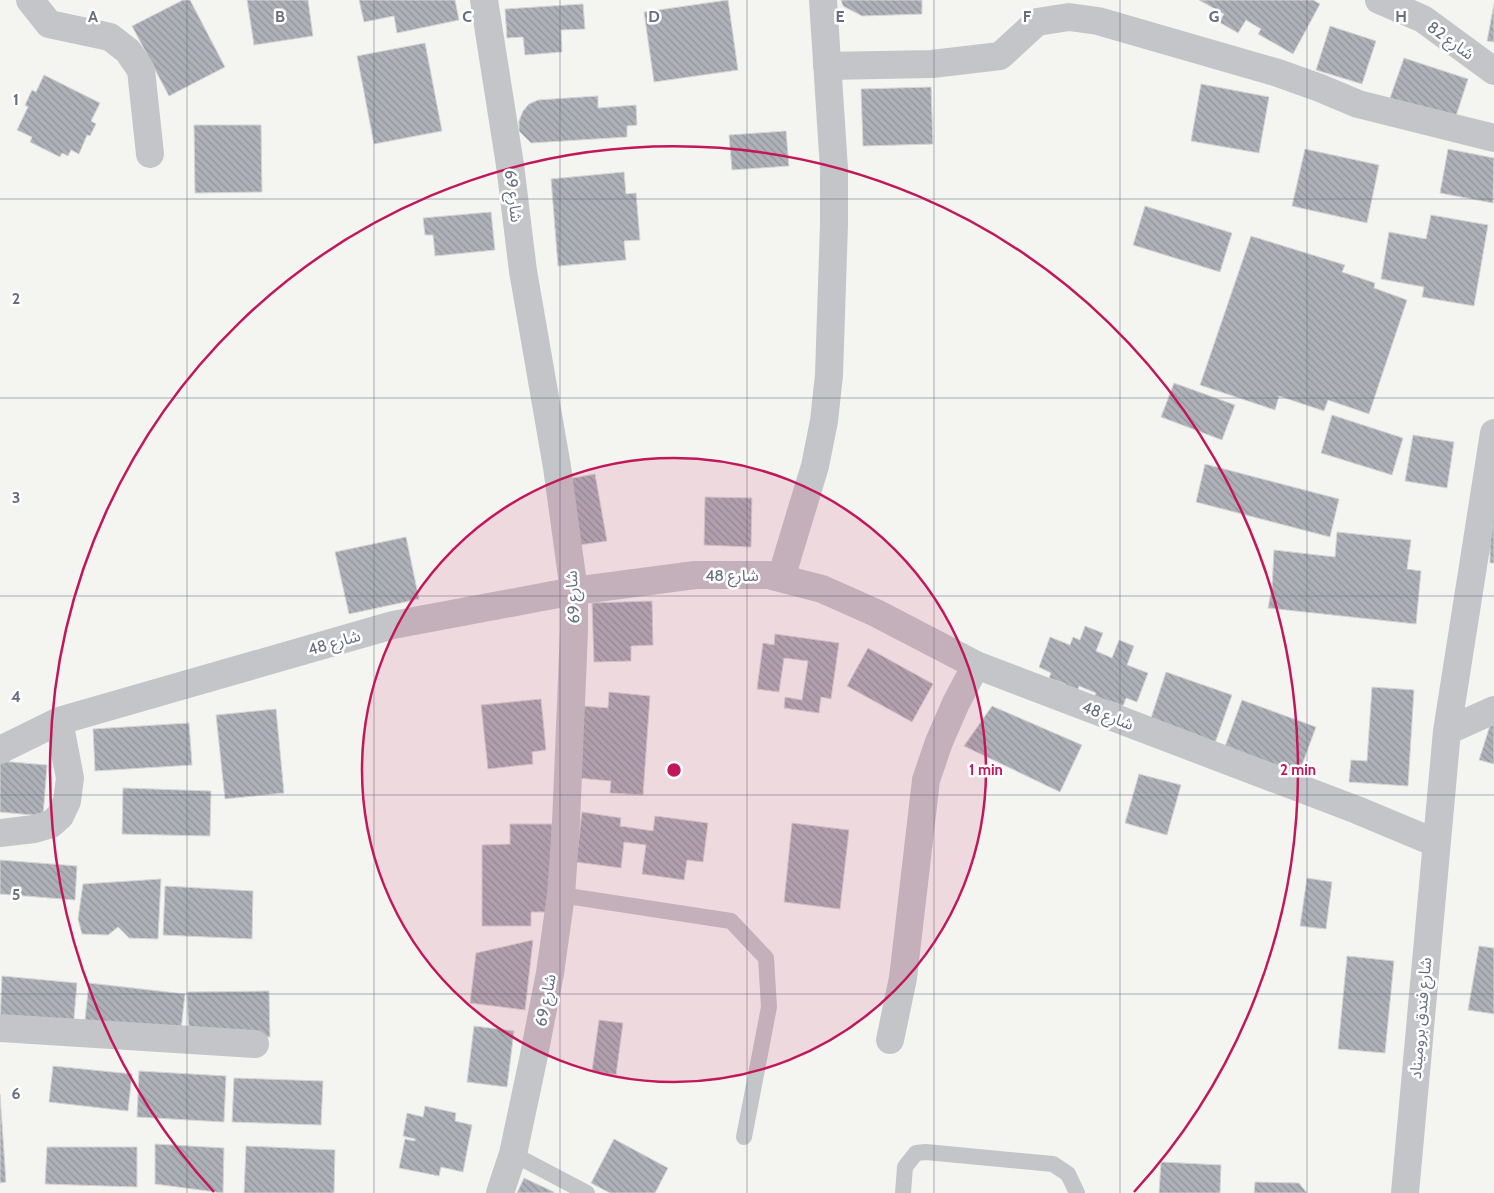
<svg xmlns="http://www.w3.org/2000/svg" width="1494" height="1193" font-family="Cabin,'Noto Sans Arabic',sans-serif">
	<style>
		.building { fill: url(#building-back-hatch); stroke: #d5d6d4 }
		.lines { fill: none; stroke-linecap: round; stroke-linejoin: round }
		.service { stroke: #c3c5c9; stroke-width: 16 }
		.minor { stroke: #c3c5c9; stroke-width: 28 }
		.grid { fill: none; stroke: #656f80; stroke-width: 1; stroke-opacity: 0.55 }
		.ring { fill: none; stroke: #c2185b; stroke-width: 2.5 }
		.labels { text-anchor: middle; stroke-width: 5; stroke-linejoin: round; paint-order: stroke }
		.street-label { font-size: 16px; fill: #656f80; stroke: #fff }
		.grid-label { font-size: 16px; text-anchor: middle; font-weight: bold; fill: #656f80; stroke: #fff; stroke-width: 5; stroke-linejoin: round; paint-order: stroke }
		.centre { fill: #c2185b; stroke: #fff; stroke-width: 2.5 }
		.ring-label { font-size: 15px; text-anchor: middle; font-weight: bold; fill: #c2185b; stroke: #fff; stroke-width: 5; stroke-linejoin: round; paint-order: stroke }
	</style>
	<defs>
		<pattern id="building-back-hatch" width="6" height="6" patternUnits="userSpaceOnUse" patternTransform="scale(1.25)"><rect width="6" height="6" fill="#aeb2b8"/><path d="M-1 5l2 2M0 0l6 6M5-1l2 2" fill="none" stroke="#91959b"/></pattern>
	</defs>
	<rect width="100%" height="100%" fill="#f4f5f1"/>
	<path class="building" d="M183,0H190L225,67L169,96L132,26Z
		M247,0H308L313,36L254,45Z
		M359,0H455L459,20L397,33L394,16L364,22Z
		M728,0L738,70L654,82L644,12Z
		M841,0H922V14L862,16L843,6Z
		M1199,0H1313L1320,4L1293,54L1258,34L1261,29L1246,20L1238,33L1219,22L1224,14Z
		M583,4L585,29L561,30L562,52L525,55L523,37L507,38L505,9Z
		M1494,4V42L1487,41Z
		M1330,26L1376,41L1362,84L1316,70Z
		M425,43L442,131L374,144L357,56Z
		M1404,58L1468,79L1455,119L1390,98Z
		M44,75L100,103L91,121L96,124L90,136L87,135L79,154L71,150L68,156L62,153L60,157L30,142L32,137L17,130L28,107L25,105L32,90L36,92Z
		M1201,84L1269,97L1259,153L1191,141Z
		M931,87L933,144L863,146L861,89Z
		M598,96V108L636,105L637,125L627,126V137L531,143L519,131V121L523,111L529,104L538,100Z
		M194,125H261L262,192L195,193Z
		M786,131L789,166L732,170L729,135Z
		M1305,149L1379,165L1367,223L1292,206Z
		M1448,149L1494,158L1493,203L1440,193Z
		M624,172L626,194L636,193L640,240L624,241L626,260L558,266L551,179Z
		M1145,206L1232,233L1220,272L1133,245Z
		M491,212L495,250L435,256L433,235H425L423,218Z
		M1431,215L1488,225L1474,306L1422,297L1424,287L1381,279L1389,232L1426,239Z
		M1251,236L1345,265L1342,272L1375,283L1374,288L1407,300L1369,414L1328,400L1324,411L1279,396L1275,410L1200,385Z
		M1174,383L1235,405L1222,440L1161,417Z
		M1332,415L1403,438L1392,475L1321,453Z
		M1413,435L1454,442L1447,488L1405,481Z
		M1205,464L1339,499L1330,537L1196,502Z
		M595,474L607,541L573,546L562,480Z
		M705,497L752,498L751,547L704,545Z
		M1490,502H1494V563H1490Z
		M1337,532L1411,540L1407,569L1421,571L1416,624L1268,608L1272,587L1274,550L1335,557Z
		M406,537L419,599L349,614L335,552Z
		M652,601L653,645L631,646V661L594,662L592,603Z
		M1085,626L1103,633L1096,651L1112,658L1119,640L1134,646L1127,665L1148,673L1137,702L1126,698L1123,706L1110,701L1109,706L1093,700L1096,693L1079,686L1076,694L1064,689L1066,684L1049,678L1051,673L1039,667L1050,637L1070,645L1073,637L1080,640Z
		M775,634L839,643L831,699L821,697L819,713L784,708L785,697L802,700L808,661L784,658L779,692L757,689L763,643L774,645Z
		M868,648L933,684L912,722L847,686Z
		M1166,672L1232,695L1215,743L1150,721Z
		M1372,687L1414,690L1408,786L1349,782L1351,760L1367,761Z
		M609,692L650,696L643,795L610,793L611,781L578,778L583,706L608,708Z
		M541,699L546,750L532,752L533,764L488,769L481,705Z
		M1242,700L1316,727L1298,776L1224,749Z
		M992,706L1082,745L1060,792L964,746Z
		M276,709L284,793L225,799L216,715Z
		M1494,713V764L1479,760Z
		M189,723L192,765L95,771L93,729Z
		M0,761L47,765L43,816L0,812Z
		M1139,774L1181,785L1167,835L1125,823Z
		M123,788L211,791L210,836L122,834Z
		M582,812L621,818L620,826L653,831L655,816L708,823L703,862L687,860L684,880L642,874L646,845L624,842L621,868L576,862Z
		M792,823L849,830L840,909L784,902Z
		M510,824H552L553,912H531V926H482V845L510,844Z
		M0,860L77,866L75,900L0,894Z
		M1307,878L1332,882L1326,929L1300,926Z
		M161,879L158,939L129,938L118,927L108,935L82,934L78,919L83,884Z
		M165,886L253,891L252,939L163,935Z
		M533,940L525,1010L470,1003L476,953Z
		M1479,946L1494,948V1014L1468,1010Z
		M1347,956L1394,961L1385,1053L1338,1049Z
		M2,976L77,983L73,1030L0,1023Z
		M89,983L185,994L180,1039L84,1028Z
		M269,991L270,1037L189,1039L187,992Z
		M599,1020L623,1023L616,1075L592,1071Z
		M474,1026L514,1031L507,1087L467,1082Z
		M53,1066L132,1074L128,1111L49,1102Z
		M139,1071L226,1076L224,1122L137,1117Z
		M234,1078L323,1081L321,1125L232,1122Z
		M0,1094L6,1182L0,1183Z
		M425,1106L456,1113L455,1121L472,1125L463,1172L441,1167L439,1176L399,1168L405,1139L415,1141V1139L403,1136L407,1113L423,1117Z
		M614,1139L668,1168L655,1193H610L591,1183Z
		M155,1144L224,1148L223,1193L155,1184Z
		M246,1146L335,1150L334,1193H244Z
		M47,1147H137V1187L45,1184Z
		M1161,1162L1221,1165L1220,1193H1159Z
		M524,1178L554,1192V1193H517Z
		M1255,1182L1299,1183L1307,1193H1254Z"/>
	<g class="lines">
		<path class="service" d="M561,895L731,921L766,958L769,1007L744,1137
			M513,1154L587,1193
			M903,1193L905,1167L916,1153L926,1152L1053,1164L1068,1174L1077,1193"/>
		<path class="minor" d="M30,0L49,24L110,37L128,51L141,70L150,154
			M484,0L510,165L523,271L557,467L574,591V631L566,823L561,895L550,973L533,1060L513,1154L500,1193
			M1379,0L1423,19L1494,71
			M827,66L932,64L1000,56L1037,22L1069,17L1098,21L1278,73L1320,88L1358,104L1494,138
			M781,578L815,466L824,421L829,375L834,224V169L823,0
			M1447,731L1494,710
			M0,750L59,721L393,625L574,591L695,575H768L822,589L876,613L976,665L1357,810L1436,843
			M0,833L34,829L51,824L60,816L67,801L70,778L59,721
			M0,1028L255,1044
			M890,1040L903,978L926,780L939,742L956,703L976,665
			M1405,1193L1447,731L1494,433"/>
	</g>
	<path class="grid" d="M187,0V1193M374,0V1193M560,0V1193M747,0V1193M934,0V1193M1120,0V1193M1307,0V1193M0,199H1494M0,398H1494M0,596H1494M0,795H1494M0,994H1494"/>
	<circle cx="674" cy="770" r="312" fill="#c2185b" fill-opacity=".12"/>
	<g class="ring">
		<circle cx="674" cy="770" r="312"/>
		<path d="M214 1192A624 624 0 1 1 1134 1192"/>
	</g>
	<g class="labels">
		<g class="street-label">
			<text transform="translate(1451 40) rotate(36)" y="6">شارع 82</text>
			<text transform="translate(514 196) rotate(83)" y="6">شارع 69</text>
			<text x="732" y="581">شارع 48</text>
			<text transform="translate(572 597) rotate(-93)" y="6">شارع 69</text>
			<text transform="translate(334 642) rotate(-16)" y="6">شارع 48</text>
			<text transform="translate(1108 715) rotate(21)" y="6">شارع 48</text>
			<text transform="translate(545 1000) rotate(-79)" y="6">شارع 69</text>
			<text transform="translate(1420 1018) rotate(-85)" y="6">شارع فندق بروميناد</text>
		</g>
	</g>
	<g class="grid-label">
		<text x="93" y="22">A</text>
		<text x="280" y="22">B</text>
		<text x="467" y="22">C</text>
		<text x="654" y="22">D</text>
		<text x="840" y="22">E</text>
		<text x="1027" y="22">F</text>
		<text x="1214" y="22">G</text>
		<text x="1401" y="22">H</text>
		<text x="16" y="105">1</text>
		<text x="16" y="304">2</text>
		<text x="16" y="503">3</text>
		<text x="16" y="702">4</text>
		<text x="16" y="900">5</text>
		<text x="16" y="1099">6</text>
	</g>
	<circle cx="674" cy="770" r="8" class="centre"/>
	<g class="ring-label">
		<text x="986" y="775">1 min</text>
		<text x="1298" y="775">2 min</text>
	</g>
</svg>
